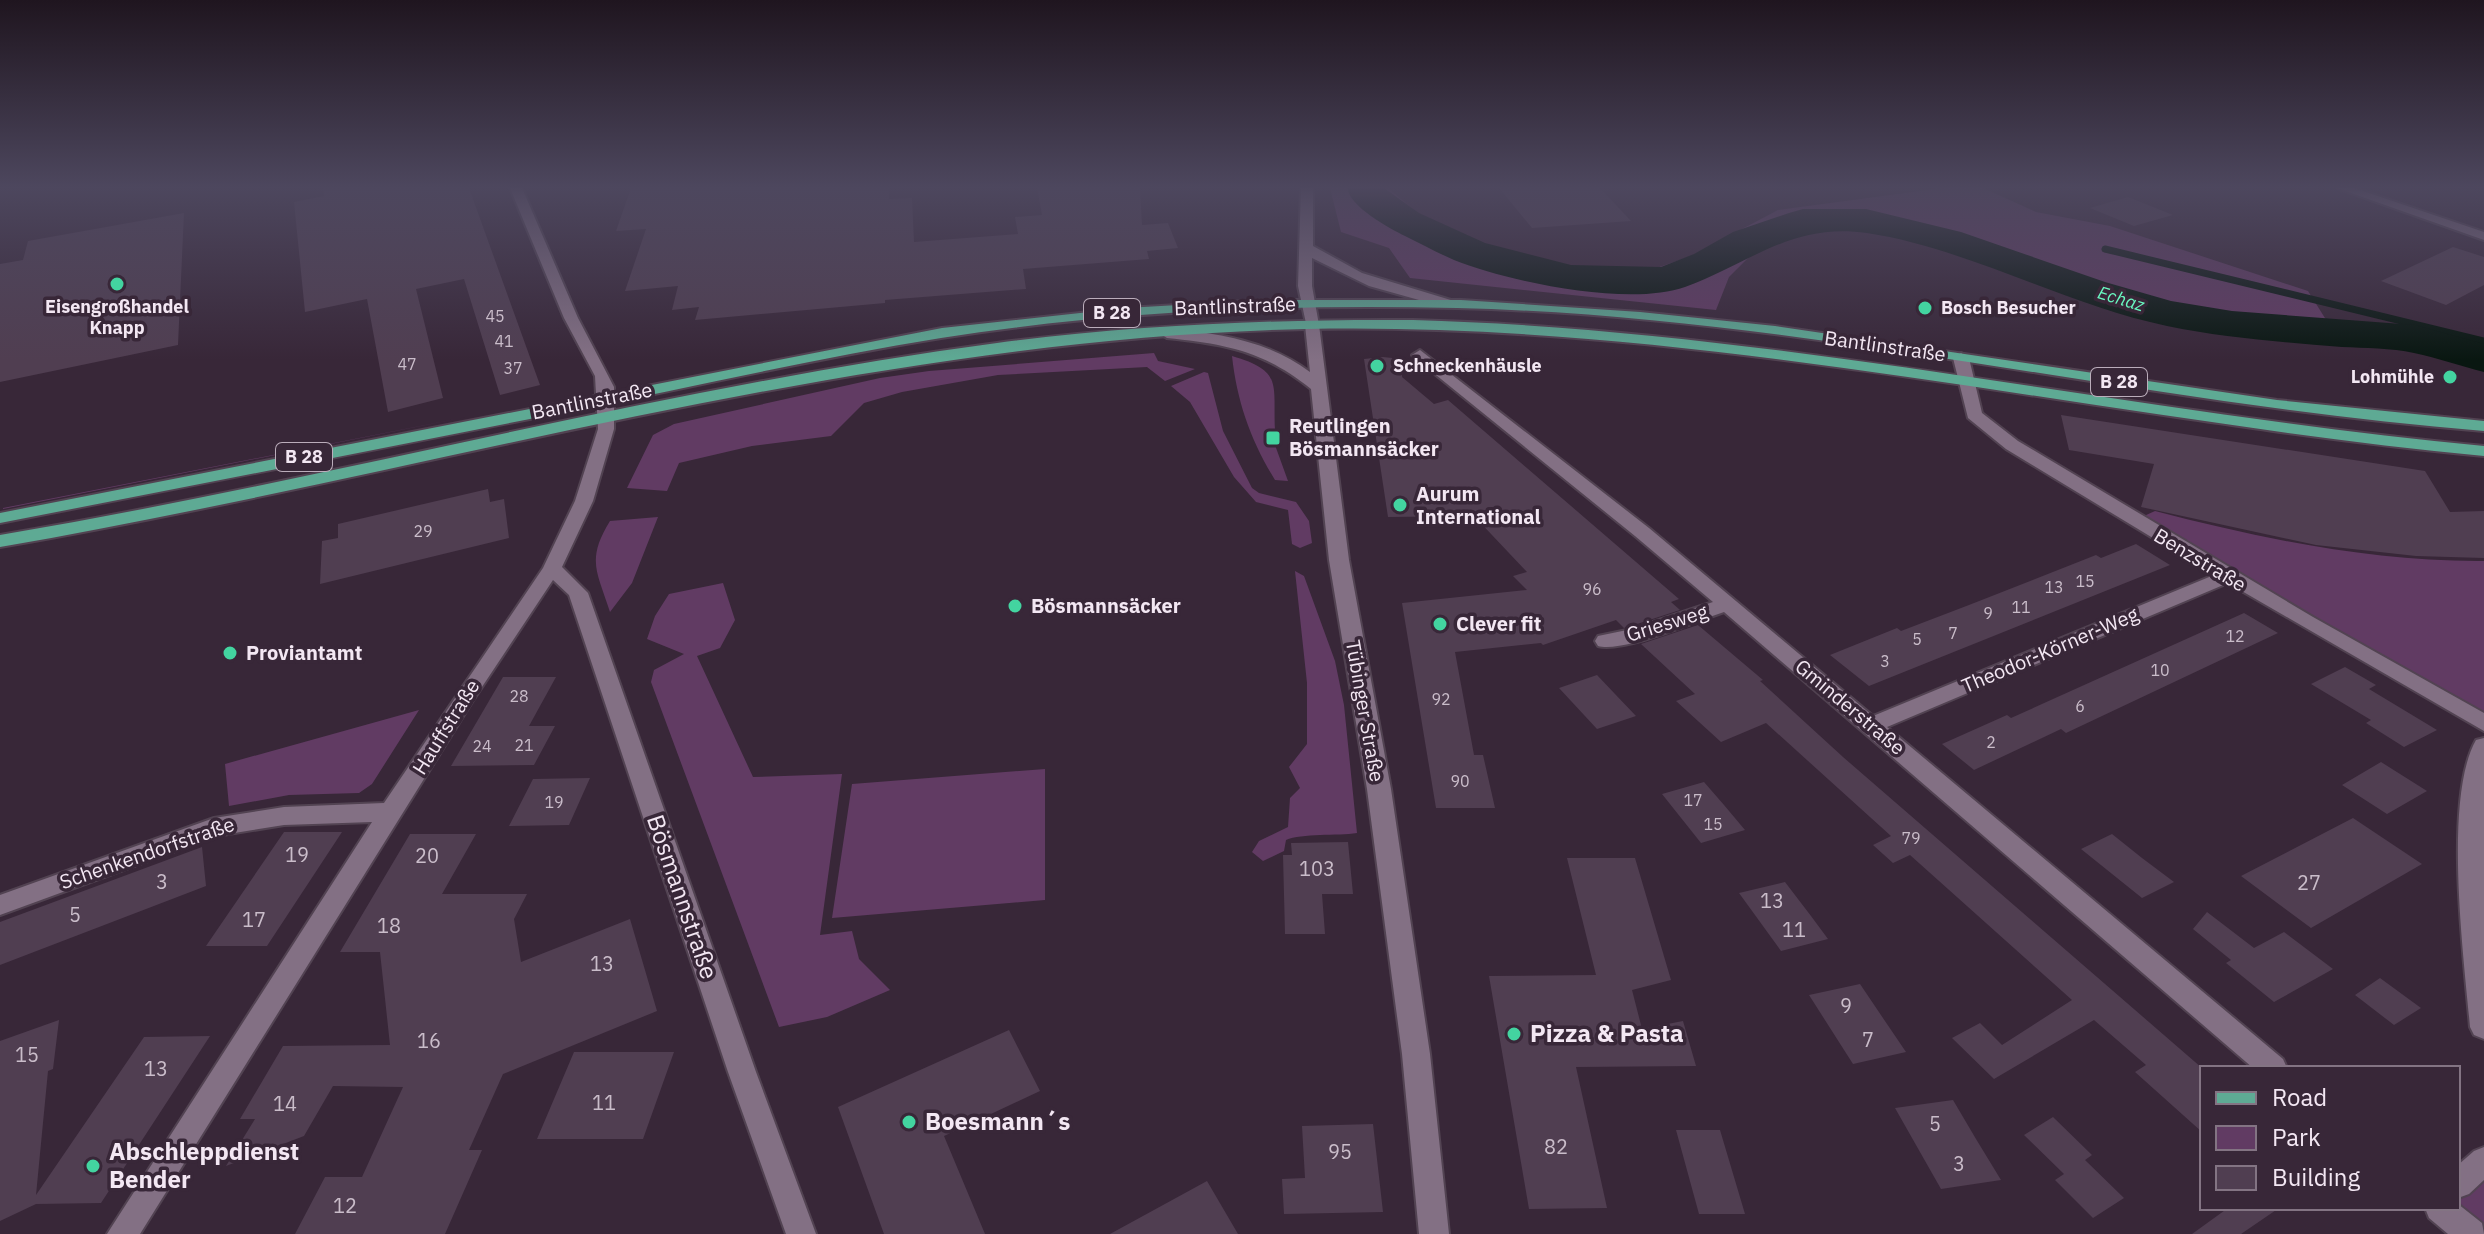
<svg xmlns="http://www.w3.org/2000/svg" width="2484" height="1234" font-family="'IBM Plex Sans',sans-serif">
	<style>
		.green { fill: #613b63 }
		.lines { fill: none; stroke-linecap: round; stroke-linejoin: round }
		.stream { stroke: #091711; stroke-width: 7 }
		.river { fill: #091711; fill-rule: evenodd }
		.building { fill: #503e51 }
		.minor-casing { stroke: #524352; stroke-width: 4 }
		.tertiary-casing { stroke: #524352; stroke-width: 4 }
		.secondary-casing { stroke: #524352; stroke-width: 4 }
		.primary-casing { stroke: #524352; stroke-width: 4 }
		.minor { fill: #837084; fill-rule: evenodd }
		.tertiary { fill: #837084; fill-rule: evenodd }
		.secondary { fill: #837084; fill-rule: evenodd }
		.primary { fill: #5eaa94; fill-rule: evenodd }
		.poi-dot { fill: #43d4a0; stroke: #382738; stroke-width: 3 }
		.labels { text-anchor: middle; stroke-width: 7; stroke-linejoin: round; paint-order: stroke }
		.number-label { font-size: 16px; fill: #cabdca }
		.far-water-label { font-size: 18px; font-style: italic; fill: #69f8c0; stroke: #382738 }
		.far-poi-label { font-size: 18px; font-weight: bold; fill: #f3e7f3; stroke: #382738; text-anchor: start }
		.shield { fill: #382738; stroke: #bbadbb; stroke-width: 2 }
		.shield-label { font-size: 18px; font-weight: bold; fill: #f3e7f3 }
		.street-label { font-size: 20px; fill: #f3e7f3; stroke: #382738 }
		.poi-label { font-size: 20px; font-weight: bold; fill: #f3e7f3; stroke: #382738; text-anchor: start }
		.near-number-label { font-size: 20px; fill: #cabdca }
		.near-street-label { font-size: 24px; fill: #f3e7f3; stroke: #382738 }
		.near-poi-label { font-size: 24px; font-weight: bold; fill: #f3e7f3; stroke: #382738; text-anchor: start }
	</style>
	<rect width="100%" height="100%" fill="#382738"/>
	<path class="green" d="M1330,188H1388L1421,216L1484,247L1575,270L1610,272L1651,270L1691,256L1778,210L1942,188H1983L2036,212L2110,226L2308,291L2340,342L2269,334L2130,310L2022,278L1922,239L1854,225L1806,228L1761,245L1729,277L1716,310L1410,278L1389,248L1341,232Z
		M1154,353L1158,361L1195,369L1165,381L1147,367L998,375L902,392L864,403L831,436L752,446L679,463L667,491L627,488L653,435L674,424L880,378L929,371Z
		M1232,356C1283,371 1273,383 1275,430H1268V445H1275L1288,481L1275,480C1251,441 1237,402 1232,356Z
		M1204,372L1208,373L1223,431L1252,488L1259,493L1296,502L1309,521L1312,543L1300,548L1292,544L1288,510L1256,502L1234,477L1190,402L1171,386Z
		M466,417L3,509V508Z
		M2155,511C2263,539 2373,562 2484,561V723L2135,520Z
		M658,517L632,583L610,612C597,571 586,560 610,521Z
		M1295,571L1304,576L1335,661L1344,705L1357,833C1337,836 1302,833 1286,840L1284,851L1263,861L1252,852L1259,841L1288,827L1290,798L1300,788L1289,767L1307,744V683Z
		M723,583L735,620L720,648L697,656L753,777L842,774L820,935L852,931L859,959L890,990L827,1017L779,1027L651,682L654,670L684,654L647,639L655,616L669,594Z
		M419,710L372,784L359,793L289,795L229,806L225,764Z
		M1045,769V900L832,918L852,784Z
		M2484,1161V1234L2458,1208V1184Z"/>
	<g class="lines">
		<path class="stream" d="M2105,249L2484,341"/>
		<path class="river" d="M1348,188H1384L1419,213L1485,243L1571,265L1661,267L1694,254L1733,232L1789,213L1803,209H1866L1961,232L2105,282L2171,301L2232,311L2415,325L2484,344V372C2461,366 2438,358 2414,353C2391,348 2365,348 2342,347C2283,342 2225,338 2167,326C2066,305 1967,248 1867,233C1792,222 1751,263 1685,287C1629,307 1509,282 1454,260C1438,253 1421,244 1405,236C1390,229 1347,205 1348,188Z"/>
	</g>
	<path class="building" d="M323,188H469L540,385L500,395L464,279L416,289L443,398L388,412L367,299L305,312L294,202L324,196Z
		M631,188H889V199L912,198L914,242L1018,234L1015,217L1042,215L1037,188H1140L1142,225L1168,223L1178,248L1147,251L1149,259L1023,269L1026,289L885,300V303L695,320L699,307L672,310L678,286L625,291L646,229L616,231Z
		M1499,188H1600L1631,221L1532,228Z
		M2128,197L2173,215L2134,226L2090,208Z
		M184,213L178,345L0,382V264L23,260L28,241Z
		M2453,247L2484,257V285L2446,305L2381,281Z
		M1383,357L1402,359V377L1434,404L1448,400L1679,599L1671,602L1680,610L1631,626L1624,628L1616,620L1543,645L1541,643L1455,652L1474,755H1483L1495,808H1436L1402,603L1527,590L1513,576L1527,572L1474,516L1388,517L1364,359Z
		M2061,415L2425,471L2450,512L2484,511V558L2416,556L2316,545L2141,507L2154,464L2069,450Z
		M488,489L490,502L504,499L509,538L320,584L322,541L338,538V524Z
		M2136,544L2170,565L1869,686L1830,655L1897,628L1901,631L1969,605L2096,555L2101,558Z
		M2244,613L2278,633L2066,733L2061,729L1974,770L1942,744L2007,715L2011,718Z
		M1698,625L1763,680L1760,681L1843,757L2202,1068V1132L2135,1072L2146,1065L2094,1020L1994,1079L1952,1038L1980,1023L2002,1045L2072,1000L1910,855L1893,863L1873,845L1891,836L1766,723L1721,742L1676,701L1695,694L1641,644Z
		M2345,667L2376,685L2369,689L2437,730L2404,747L2366,723L2371,720L2311,684Z
		M1597,675L1615,694L1636,716L1597,729L1559,688Z
		M503,677H556L529,726H555L534,765L451,766Z
		M2381,762L2427,791L2387,814L2342,785Z
		M590,778L569,825L509,826L533,779Z
		M1704,782L1724,805L1745,830L1701,843L1662,794Z
		M2353,818L2422,864L2311,928L2241,876Z
		M284,832H342L267,946H206Z
		M410,834H476L442,894H527L514,919L521,962L630,919L657,1011L503,1074L469,1150H482L445,1234H295L325,1177H362L403,1087L333,1086L304,1136L226,1166L255,1119H240L283,1046L390,1045L380,952H340Z
		M2112,834L2142,858L2174,882L2142,898L2081,849Z
		M1348,842L1353,894H1322L1325,934H1285L1283,855H1292L1291,843Z
		M202,847L206,886L0,965V922Z
		M1567,858H1635L1671,980L1632,990L1642,1029L1683,1021L1696,1066L1576,1067L1607,1208L1529,1209L1489,976L1596,975Z
		M1785,882L1811,916L1828,939L1781,951L1739,893Z
		M2207,912L2254,948L2284,932L2333,969L2274,1002L2226,963L2231,960L2193,929Z
		M2380,978L2421,1008L2394,1025L2355,995Z
		M1860,984L1887,1024L1906,1052L1853,1064L1809,995Z
		M59,1020L53,1069L48,1071L36,1195L144,1037L210,1036L101,1203L36,1204L0,1221V1041Z
		M1009,1030L1040,1091L944,1136L985,1234H884L838,1107Z
		M574,1052H674L643,1139H537Z
		M1953,1100L1976,1139L2001,1180L1941,1189L1895,1108Z
		M2053,1117L2092,1155L2085,1160L2124,1198L2093,1218L2055,1180L2064,1174L2024,1135Z
		M1373,1124L1383,1212L1284,1214L1282,1179L1305,1178L1302,1126Z
		M1676,1130H1720L1745,1214H1699Z
		M1207,1181L1238,1234H1110Z
		M2228,1208H2279L2241,1234H2192Z"/>
	<g class="lines">
		<g class="minor-casing">
			<path id="minor" d="M510,188H522L578,318L614,387V429L593,501L562,567L588,593L756,1072L816,1234H786L728,1072L569,595L553,580L472,702L140,1234H107L372,822L284,825L216,836L0,915V895L214,818L284,807L384,803L543,568L575,501L598,429L595,376L564,318Z
				M1420,350L1649,528L1873,716L2214,575L2006,449L1968,418L1953,358L1961,353L1969,358L1982,413L2018,441L2313,617L2484,713V731L2228,583L1887,727L2283,1059L2287,1068H2253L1724,612C1697,621 1623,653 1598,646L1595,641L1598,636L1632,629L1713,602L1635,536L1415,358L1412,355Z
				M2484,738V1039L2474,1035L2470,1027C2464,959 2443,798 2476,740Z
				M2484,1147V1180L2469,1194L2458,1198V1165L2474,1151Z
				M2458,1204L2482,1223L2484,1234H2448L2429,1218L2425,1208H2458Z"/>
		</g>
		<g class="tertiary-casing">
			<path id="tertiary" d="M2337,188H2354L2484,232V240Z
				M1312,321L1319,325L1349,560L1391,789L1430,1054L1449,1234H1419L1402,1054L1367,789L1329,560L1311,389C1264,351 1226,344 1167,338L1159,333L1167,328C1219,334 1267,340 1310,372L1305,325Z"/>
		</g>
		<g class="secondary-casing">
			<path id="secondary" d="M1301,188H1313V246L1362,273L1454,301V307H1444L1369,286L1312,258V286L1319,325L1312,329L1307,328L1298,286Z"/>
		</g>
		<g class="primary-casing">
			<path id="primary" d="M1265,300H1461L1640,312L1775,326L2277,400L2484,421V431C2141,404 1802,316 1457,308C1285,304 1111,311 941,338C817,358 693,387 570,411C380,449 190,486 0,523V513L942,328L1126,308Z
				M1413,320C1775,330 2125,412 2484,446V456C2090,418 1704,321 1306,329C862,339 435,472 0,547V535C333,479 661,388 997,343C1135,325 1274,319 1413,320Z"/>
		</g>
		<use href="#minor" class="minor"/>
		<use href="#tertiary" class="tertiary"/>
		<use href="#secondary" class="secondary"/>
		<use href="#primary" class="primary"/>
	</g>
	<linearGradient id="sky" x2="0" y2="1"><stop stop-color="#1f151f"/><stop offset="0.52" stop-color="#4d475e"/><stop offset="1" stop-color="#4d475e" stop-opacity="0"/></linearGradient>
	<rect width="2484" height="360" fill="url(#sky)"/>
	<g class="poi-dot">
		<circle cx="117" cy="284" r="8"/>
		<circle cx="1925" cy="308" r="8"/>
		<circle cx="1377" cy="366" r="8"/>
		<circle cx="2450" cy="377" r="8"/>
		<rect x="1265" y="430" width="16" height="16" rx="4"/>
		<circle cx="1400" cy="505" r="8"/>
		<circle cx="1015" cy="606" r="8"/>
		<circle cx="1440" cy="624" r="8"/>
		<circle cx="230" cy="653" r="8"/>
		<circle cx="1514" cy="1034" r="8"/>
		<circle cx="909" cy="1122" r="8"/>
		<circle cx="93" cy="1166" r="8"/>
	</g>
	<g class="labels">
		<g class="number-label">
			<text x="495" y="322">45</text>
			<text x="504" y="347">41</text>
			<text x="407" y="370">47</text>
			<text x="513" y="374">37</text>
			<text x="423" y="537">29</text>
			<text x="2085" y="587">15</text>
			<text x="2054" y="593">13</text>
			<text x="1592" y="595">96</text>
			<text x="2021" y="613">11</text>
			<text x="1988" y="619">9</text>
			<text x="1953" y="639">7</text>
			<text x="2235" y="642">12</text>
			<text x="1917" y="645">5</text>
			<text x="1885" y="667">3</text>
			<text x="2160" y="676">10</text>
			<text x="519" y="702">28</text>
			<text x="1441" y="705">92</text>
			<text x="2080" y="712">6</text>
			<text x="1991" y="748">2</text>
			<text x="524" y="751">21</text>
			<text x="482" y="752">24</text>
			<text x="1460" y="787">90</text>
			<text x="1693" y="806">17</text>
			<text x="554" y="808">19</text>
			<text x="1713" y="830">15</text>
			<text x="1911" y="844">79</text>
		</g>
		<g class="far-water-label">
			<text transform="translate(2121 299) rotate(17)" y="6">Echaz</text>
		</g>
		<g class="far-poi-label">
			<text x="117" y="313" text-anchor="middle">Eisengroßhandel<tspan x="117" dy="21">Knapp</tspan></text>
			<text x="1941" y="314">Bosch Besucher</text>
			<text x="1393" y="372">Schneckenhäusle</text>
			<text x="2434" y="383" text-anchor="end">Lohmühle</text>
		</g>
		<g class="shield">
			<rect x="1084" y="299" width="56" height="28" rx="6"/>
			<rect x="2091" y="368" width="56" height="28" rx="6"/>
			<rect x="276" y="443" width="56" height="28" rx="6"/>
		</g>
		<g class="shield-label">
			<text x="1112" y="319">B 28</text>
			<text x="2119" y="388">B 28</text>
			<text x="304" y="463">B 28</text>
		</g>
		<g class="street-label">
			<text transform="translate(1235 306) rotate(-2)" y="7">Bantlinstraße</text>
			<text transform="translate(1885 346) rotate(8)" y="7">Bantlinstraße</text>
			<text transform="translate(592 401) rotate(-11)" y="7">Bantlinstraße</text>
			<text transform="translate(2200 560) rotate(31)" y="7">Benzstraße</text>
			<text transform="translate(1667 623) rotate(-17)" y="7">Griesweg</text>
			<text transform="translate(2050 650) rotate(-23)" y="7">Theodor-Körner-Weg</text>
			<text transform="translate(1850 707) rotate(40)" y="7">Gminderstraße</text>
			<text transform="translate(1365 711) rotate(80)" y="7">Tübinger Straße</text>
			<text transform="translate(446 727) rotate(-58)" y="7">Hauffstraße</text>
			<text transform="translate(147 853) rotate(-19)" y="7">Schenkendorfstraße</text>
		</g>
		<g class="poi-label">
			<text x="1289" y="433">Reutlingen<tspan x="1289" dy="23">Bösmannsäcker</tspan></text>
			<text x="1416" y="501">Aurum<tspan x="1416" dy="23">International</tspan></text>
			<text x="1031" y="613">Bösmannsäcker</text>
			<text x="1456" y="631">Clever fit</text>
			<text x="246" y="660">Proviantamt</text>
		</g>
		<g class="near-number-label">
			<text x="297" y="862">19</text>
			<text x="427" y="863">20</text>
			<text x="1317" y="876">103</text>
			<text x="162" y="889">3</text>
			<text x="2309" y="890">27</text>
			<text x="1772" y="908">13</text>
			<text x="75" y="922">5</text>
			<text x="254" y="927">17</text>
			<text x="389" y="933">18</text>
			<text x="1794" y="937">11</text>
			<text x="602" y="971">13</text>
			<text x="1846" y="1013">9</text>
			<text x="1868" y="1047">7</text>
			<text x="429" y="1048">16</text>
			<text x="27" y="1062">15</text>
			<text x="156" y="1076">13</text>
			<text x="604" y="1110">11</text>
			<text x="285" y="1111">14</text>
			<text x="1935" y="1131">5</text>
			<text x="1556" y="1154">82</text>
			<text x="1340" y="1159">95</text>
			<text x="1959" y="1171">3</text>
			<text x="345" y="1213">12</text>
		</g>
		<g class="near-street-label">
			<text transform="translate(682 897) rotate(71)" y="8">Bösmannstraße</text>
		</g>
		<g class="near-poi-label">
			<text x="1530" y="1042">Pizza &amp; Pasta</text>
			<text x="925" y="1130">Boesmann´s</text>
			<text x="109" y="1160">Abschleppdienst<tspan x="109" dy="28">Bender</tspan></text>
		</g>
	</g>
	<rect x="2200" y="1066" width="260" height="144" fill="#382738" stroke="#837483" stroke-width="2"/>
	<rect x="2216" y="1092" width="40" height="12" fill="#5eaa94" stroke="#837483" stroke-width="2"/>
	<text x="2272" y="1106" font-size="24" fill="#f3e7f3">Road</text>
	<rect x="2216" y="1126" width="40" height="24" fill="#613b63" stroke="#837483" stroke-width="2"/>
	<text x="2272" y="1146" font-size="24" fill="#f3e7f3">Park</text>
	<rect x="2216" y="1166" width="40" height="24" fill="#503e51" stroke="#837483" stroke-width="2"/>
	<text x="2272" y="1186" font-size="24" fill="#f3e7f3">Building</text>
</svg>
